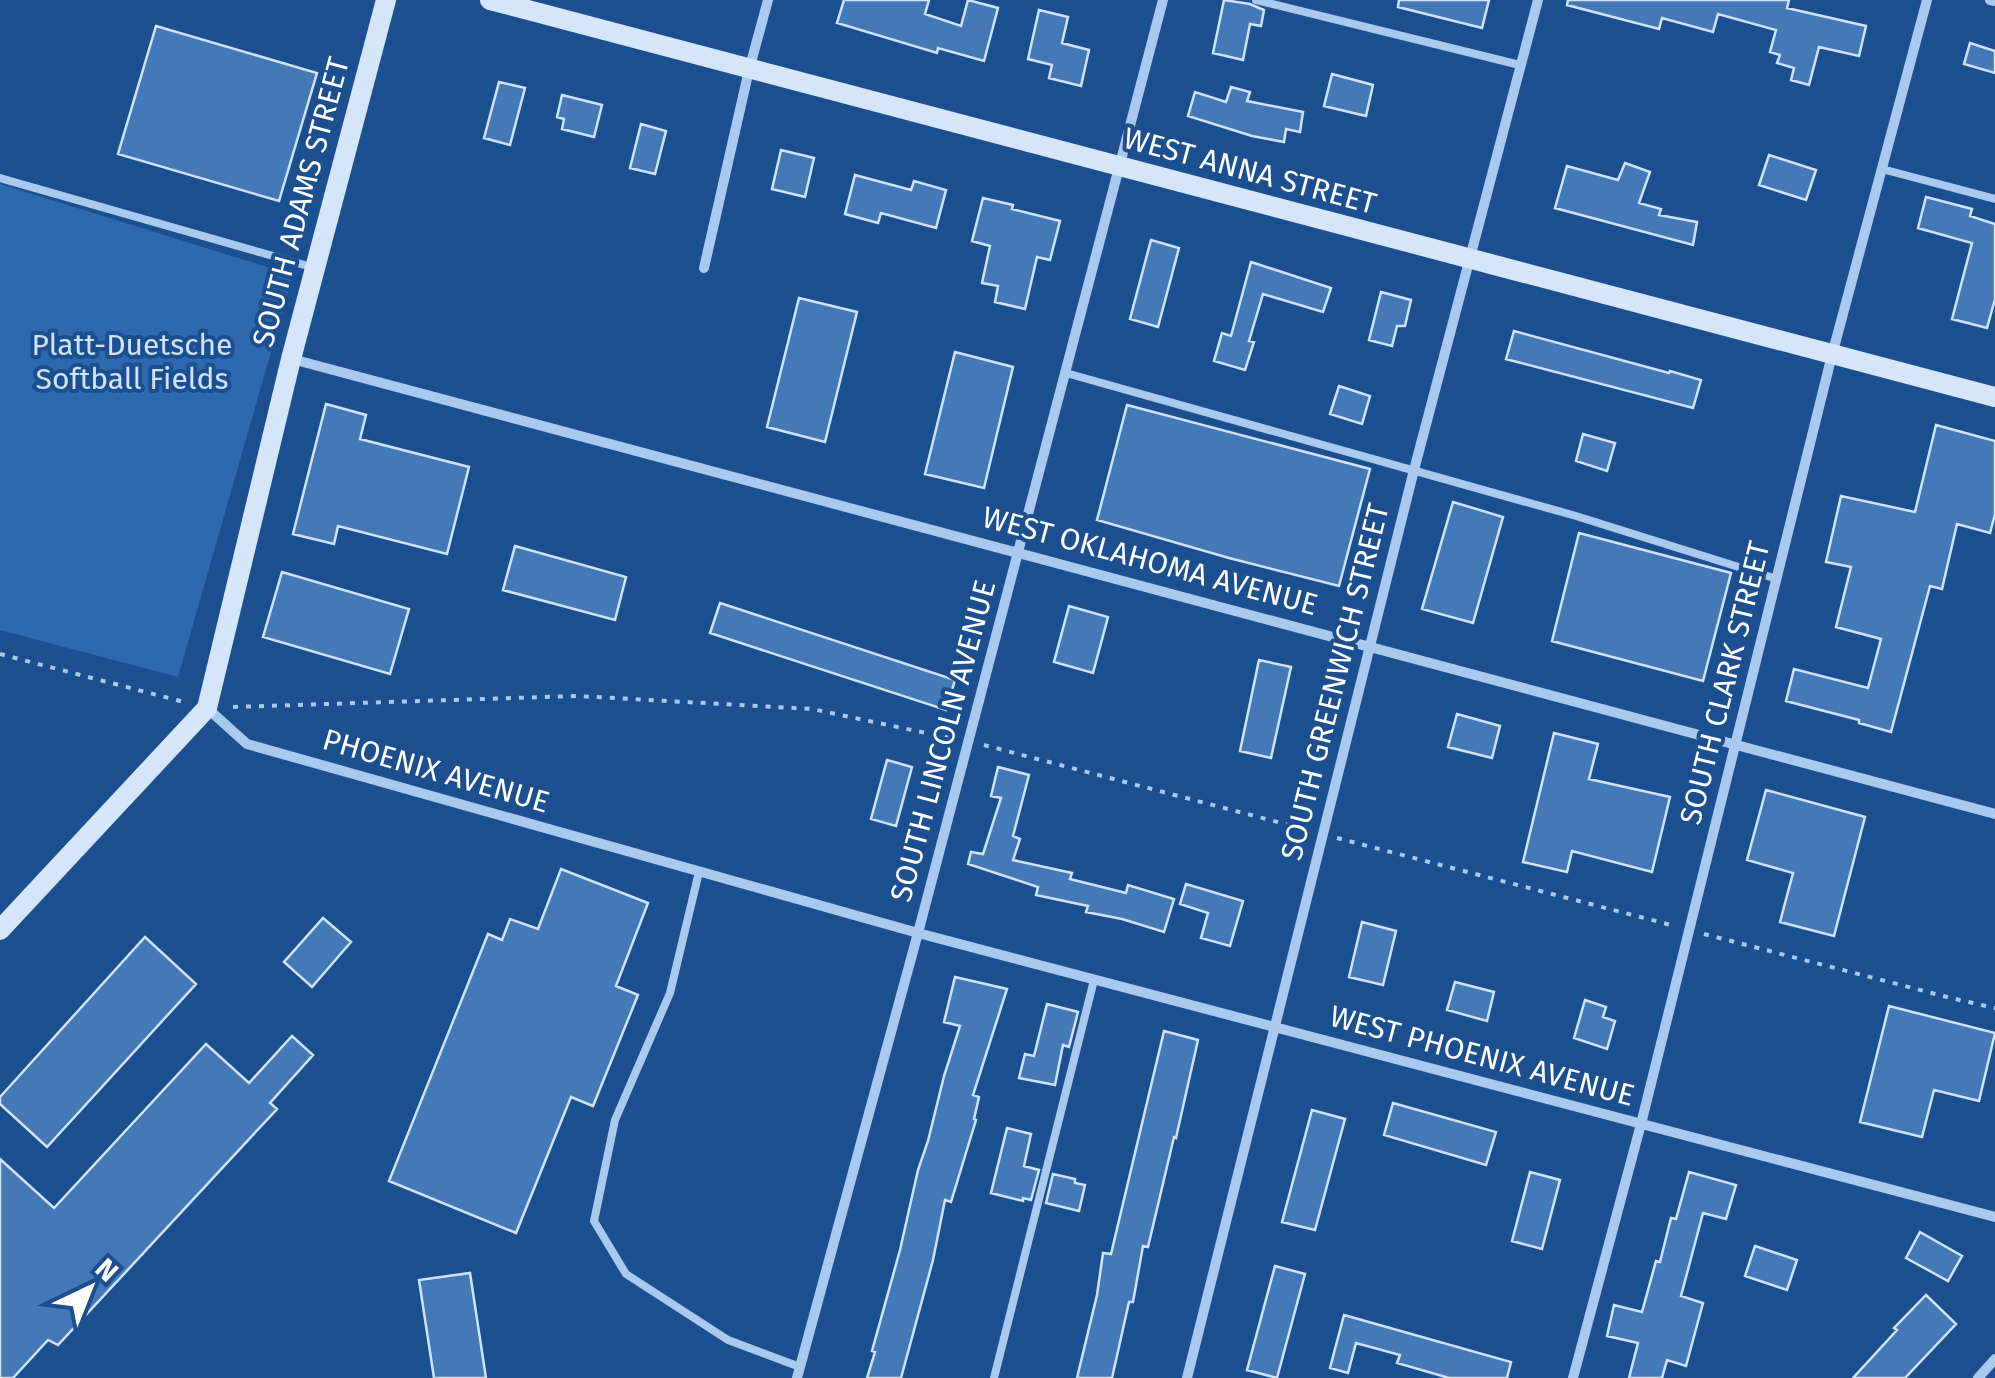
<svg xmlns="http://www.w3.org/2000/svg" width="1995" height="1378" font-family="'Fira Sans',sans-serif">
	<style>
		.green { fill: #2e69ad }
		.building { fill: #4478b7; stroke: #cfe3fa; stroke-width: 2.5 }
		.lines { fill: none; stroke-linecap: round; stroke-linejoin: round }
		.path { stroke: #a9c9ee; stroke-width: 4; stroke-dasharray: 5 8; stroke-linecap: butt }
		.lane { stroke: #a9c9ee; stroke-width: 8 }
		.street { stroke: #a9c9ee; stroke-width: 10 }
		.secondary { stroke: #d6e6fa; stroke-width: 20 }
		.labels { text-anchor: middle; stroke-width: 8; stroke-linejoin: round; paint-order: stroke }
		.street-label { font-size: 30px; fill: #fff; stroke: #1b4f8f }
		.park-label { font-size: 30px; fill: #cfe3fa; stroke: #1b4f8f }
	</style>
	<rect width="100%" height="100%" fill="#1b4f8f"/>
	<path class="green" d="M0,184L293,275L178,677L0,630Z"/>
	<path class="building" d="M844,0H929L925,14L961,26L968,0L998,8L984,61L938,48L937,53L837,23Z
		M1224,0L1250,4L1264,10L1261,26L1250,24L1243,60L1213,53Z
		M1399,0H1489L1482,28L1398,7Z
		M1568,0H1789L1787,8L1866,26L1859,56L1819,47L1809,85L1791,80L1794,68L1777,63L1780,55L1770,52L1776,30L1718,14L1713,32L1662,18L1659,29L1567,5Z
		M1039,10L1068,17L1062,43L1089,50L1081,86L1049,78L1052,65L1028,59Z
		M156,26L317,73L279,201L118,154Z
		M1970,43L1995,51V73L1964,64Z
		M1332,74L1373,85L1366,116L1324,106Z
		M499,82L525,88L510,145L484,138Z
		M1231,87L1250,92L1247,101L1303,112L1300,132L1286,129L1284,142L1252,136L1188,116L1195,92L1226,102Z
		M562,95L602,105L594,137L562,129L564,119L557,117Z
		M641,124L666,131L655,174L630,168Z
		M781,150L814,158L805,197L772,189Z
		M1769,155L1816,170L1806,200L1759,185Z
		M1625,163L1650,172L1639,203L1661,209L1659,215L1697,222L1693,245L1555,208L1567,166L1618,180Z
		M855,175L911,190L914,181L946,190L936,228L881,213L878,223L845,214Z
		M1926,197L1972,209L1970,216L1995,224V299L1987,328L1952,319L1972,243L1918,228Z
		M983,198L1013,205L1012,209L1060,221L1050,260L1037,257L1025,309L995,302L998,286L982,283L990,246L972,241Z
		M1151,240L1179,248L1158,327L1130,319Z
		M1251,262L1331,288L1323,312L1263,294L1249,341L1254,342L1245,370L1214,361L1222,333L1231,336Z
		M1381,292L1411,300L1405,326H1397L1392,346L1369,340Z
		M799,298L857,312L825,442L767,427Z
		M1514,331L1669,373L1670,371L1701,380L1693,408L1506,359Z
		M955,352L1013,367L984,488L925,474Z
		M1339,386L1370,396L1362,424L1330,414Z
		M326,404L366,415L360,439L469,467L447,554L338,526L334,544L293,534Z
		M1127,405L1370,469L1339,586L1229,558L1097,520Z
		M1936,425L1995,441V514L1990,533L1957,524L1942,589L1930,586L1891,732L1859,723V720L1786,701L1794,669L1868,688L1881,639L1836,627L1851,567L1826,562L1841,496L1915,512Z
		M1583,434L1615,443L1607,471L1576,461Z
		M1453,502L1503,517L1473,623L1422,609Z
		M1579,533L1731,573L1703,681L1552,641Z
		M515,546L626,577L615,620L503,590Z
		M282,572L409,609L390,674L263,637Z
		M720,603L955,680L946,710L710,633Z
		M1069,606L1108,617L1093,673L1054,662Z
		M1259,660L1291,667L1271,758L1240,751Z
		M1457,714L1500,726L1492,758L1448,747Z
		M1554,733L1598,744L1589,779L1670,797L1652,872L1572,851L1567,872L1523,862Z
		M887,760L912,767L896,826L871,819Z
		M998,767L1029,775L1013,836L1020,839L1013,860L1072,873L1070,879L1126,893L1128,885L1174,899L1164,932L1122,919L1086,912L1088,906L1036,895L1038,887L968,864L971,852L983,854L1001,798L991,796Z
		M1766,790L1865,817L1834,936L1780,922L1793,873L1747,860Z
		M561,869L648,903L616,986L638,995L593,1106L571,1097L516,1233L389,1181L488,934L502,940L510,919L538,929Z
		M1186,884L1243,901L1230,946L1201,938L1208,913L1180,904Z
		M323,918L351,942L312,987L284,962Z
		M1362,922L1396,931L1383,985L1349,977Z
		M145,937L196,984L47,1147L0,1104V1097Z
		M955,977L1007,989L973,1095L979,1097L974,1119L976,1120L951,1202L945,1200L933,1260L901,1378H867L875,1352L872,1351L900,1250L918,1170L928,1141L944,1076L960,1026L944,1022Z
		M1455,982L1494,992L1487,1021L1447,1010Z
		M1585,1000L1606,1007L1603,1017L1615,1021L1607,1049L1574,1038Z
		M1047,1004L1078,1012L1069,1047L1063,1045L1055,1085L1019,1078L1025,1054L1034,1056Z
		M1889,1006L1995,1033L1979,1101L1934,1090L1922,1137L1860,1122Z
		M1164,1031L1198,1040L1176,1138L1174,1137L1148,1247L1143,1246L1133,1302H1129L1112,1378H1077L1097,1295L1103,1253L1111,1254Z
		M292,1036L313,1055L270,1103L277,1109L58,1345L48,1340L13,1378H0V1159L54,1208L206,1044L249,1083Z
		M1393,1103L1496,1132L1486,1165L1384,1135Z
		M1312,1110L1345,1119L1315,1230L1282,1222Z
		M1007,1128L1031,1134L1024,1166L1039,1170L1031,1200L1023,1198V1201L991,1193Z
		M1530,1172L1560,1180L1542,1249L1512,1241Z
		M1689,1172L1736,1185L1726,1219L1703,1213L1681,1296L1703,1303L1686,1366L1667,1360L1662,1378H1629L1638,1343L1607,1336L1614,1305L1642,1312L1656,1261L1660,1262L1671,1218L1676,1219Z
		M1053,1174L1075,1179V1183L1085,1185L1079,1211L1046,1203Z
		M1920,1232L1962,1256L1948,1281L1906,1258Z
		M1755,1246L1797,1260L1787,1290L1745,1276Z
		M1275,1266L1305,1274L1277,1378L1247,1370Z
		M470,1273L486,1378H434L419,1280Z
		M1926,1295L1956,1324L1905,1378H1853L1897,1330L1894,1328Z
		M1344,1315L1511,1362L1507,1378H1449L1397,1363L1400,1355L1356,1343L1348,1373L1330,1368Z"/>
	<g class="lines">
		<path class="path" d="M0,654L184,702
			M233,707L577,696L812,709L950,738
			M984,745L1308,830
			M1337,838L1671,925
			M1704,934L1951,998L1995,1008"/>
		<path class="lane" d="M1256,0L1520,65
			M1882,169L1995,199
			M0,178L315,268
			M1066,373L1576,516L1777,579
			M699,872L670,993L615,1120L594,1221L626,1274L728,1340L800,1367
			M994,1378L1094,980"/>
		<path class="street" d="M1990,0L1995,1
			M704,268L749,70L768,0
			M292,359L1995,814
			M207,708L247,744L918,933L1995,1217
			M797,1378L918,933L1163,0
			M1187,1378L1414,470L1538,0
			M1573,1378L1641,1124L1832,355L1927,0
			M1978,1378L1995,1359"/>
		<path class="secondary" d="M490,0L1995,397
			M0,930L207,708L291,359L386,0"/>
	</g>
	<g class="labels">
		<g class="street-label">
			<text transform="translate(1250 171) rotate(15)" y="10">WEST ANNA STREET</text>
			<text transform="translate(301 202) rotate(-75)" y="10">SOUTH ADAMS STREET</text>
			<text transform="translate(1150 561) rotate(15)" y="10">WEST OKLAHOMA AVENUE</text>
			<text transform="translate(1335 682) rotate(-76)" y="10">SOUTH GREENWICH STREET</text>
			<text transform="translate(1725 683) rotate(-76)" y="10">SOUTH CLARK STREET</text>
			<text transform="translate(943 741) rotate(-75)" y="10">SOUTH LINCOLN AVENUE</text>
			<text transform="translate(436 771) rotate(16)" y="10">PHOENIX AVENUE</text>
			<text transform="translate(1482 1056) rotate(15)" y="10">WEST PHOENIX AVENUE</text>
		</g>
		<g class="park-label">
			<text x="132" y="355">Platt-Duetsche<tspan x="132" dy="34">Softball Fields</tspan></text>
		</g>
	</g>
	<g transform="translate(90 1288) rotate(43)" stroke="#1b4f8f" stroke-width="8" paint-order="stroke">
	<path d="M0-8L18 38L0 25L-18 38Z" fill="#ffffff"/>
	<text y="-15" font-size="28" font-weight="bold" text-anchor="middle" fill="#ffffff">N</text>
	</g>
</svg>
